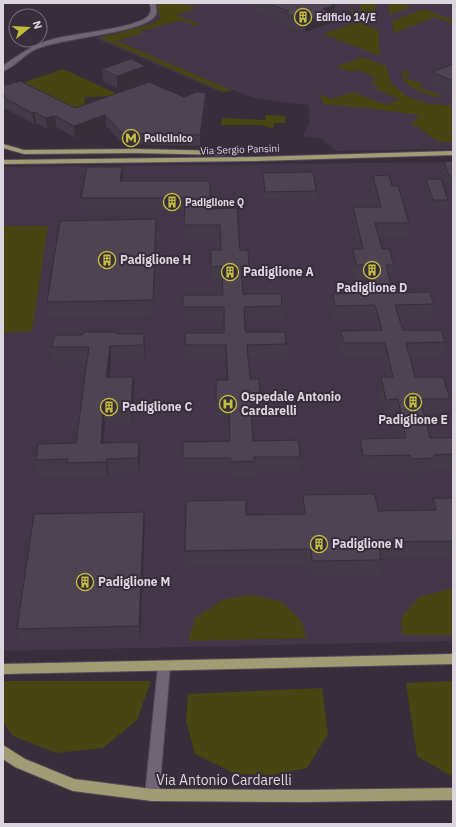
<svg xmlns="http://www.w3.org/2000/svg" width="456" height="827" font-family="'IBM Plex Sans',sans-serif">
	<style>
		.built { fill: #433649 }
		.green { fill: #474511 }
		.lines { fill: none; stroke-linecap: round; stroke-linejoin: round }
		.minor-casing { stroke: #534b57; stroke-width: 2 }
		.major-casing { stroke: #534b57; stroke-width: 2 }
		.minor { fill: #706575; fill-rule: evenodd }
		.major { fill: #a29c74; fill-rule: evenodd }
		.wall { fill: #423a47 }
		.shaded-wall { fill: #362f39 }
		.building { fill: #4d4352; stroke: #362f39 }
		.labels { text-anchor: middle; stroke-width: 4; stroke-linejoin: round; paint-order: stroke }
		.far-poi-label { font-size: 10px; font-weight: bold; fill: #dbd5de; stroke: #372d3b; text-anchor: start }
		.far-street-label { font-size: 10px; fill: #dbd5de; stroke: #372d3b }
		.poi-label { font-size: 12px; font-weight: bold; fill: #dbd5de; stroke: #372d3b; text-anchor: start }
		.near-street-label { font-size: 14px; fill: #dbd5de; stroke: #372d3b }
	</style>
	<rect width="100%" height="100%" fill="#372d3b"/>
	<path class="built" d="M156,3H453V149L337,151L321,139L303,136L309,123V105L278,102L254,98L233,90L223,93L95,38L152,20L156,15Z
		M453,162V641L3,651V167Z"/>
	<path class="green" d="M157,3H183L197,8L176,15L199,24L196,26L181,20L141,31L143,33L117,41L231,90L224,92L100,38L148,25L160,19Z
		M359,3H374L378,23L352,14L350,10L361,12Z
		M388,3H400L412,7L390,15Z
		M423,9L453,20V24L435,17L394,33L392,21Z
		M358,22L378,30L380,56L323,34Z
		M363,57L386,66L391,83L406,96L426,103L453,106V142H439L410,122L415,121L419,115L367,108L323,104L319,94L332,99L353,92L386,105L400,99L375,89L379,87L370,83L377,80L373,78L375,77L358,70L351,72L336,67Z
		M63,69L122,96L85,97L83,114L22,83Z
		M403,70L410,72L409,75L405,78L423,84L419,87L442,96V98C425,95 415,91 402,79Z
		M266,115L286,116L285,123H274L273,129L262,125H221L222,118L265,120Z
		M3,226H48L32,331L3,333Z
		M449,589L453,590V635H402L401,618L419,597Z
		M253,595L282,602L300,619L307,638L188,641L195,618L224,599Z
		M3,681H151L137,720L103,748L56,753L13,736L3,722Z
		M453,681V777L417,756L406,683Z
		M322,688L328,734L307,768L271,775L236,774L195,754L186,721L188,694Z"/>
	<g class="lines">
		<g class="minor-casing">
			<path id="minor" d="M149,3H155C156,8 158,13 154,17C140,33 61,38 36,49C24,54 15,67 3,71V66C20,54 34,44 54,39C71,34 141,28 149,15C152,11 151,7 149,3Z
				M164,662L168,663L170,667L159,795L157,799L152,801L147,799L145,795L158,667L160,663Z"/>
		</g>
		<g class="major-casing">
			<path id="major" d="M3,144L24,150L135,149L225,151L229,153L225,155L135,153L24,154L3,148Z
				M453,151V155L255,161L3,164V160L255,157Z
				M453,654V664L3,674V664Z
				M3,745L25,759L74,779L152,789L304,790L453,788V800L304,802L152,801L73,791L15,767L3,759Z"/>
		</g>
		<use href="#minor" class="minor"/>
		<use href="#major" class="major"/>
	</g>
	<path class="wall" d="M251,3H329L334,16L331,17V23L305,32L284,24V21L251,8Z
		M453,64V94L430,84L432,72Z
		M102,69L146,78L117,88L103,81Z
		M3,86L75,108L184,97L206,104L200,146L123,144L106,126L75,138L56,127L47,129L36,123L34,124L4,108V105H3Z
		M453,161V184H448L443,169L444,162Z
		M263,173L316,191V199H265L263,180Z
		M373,176L392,186L409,223L407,236H378L382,249L394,265L392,278H389L393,293L434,304L432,318L399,319L402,328L403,330L445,342L443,356L409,357L415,377L450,399L447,413H424L430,438H453V469H433V473L409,474L408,470L361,471L358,454L360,439L401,438L396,414H384L379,392L381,377H388L383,357H342L340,345L341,331H377L374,319L334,320L332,307L333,294L368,293L365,279H355L352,262L353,249H359L352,220L353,207H377L372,188Z
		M123,179V181H210V209L240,250L249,266V280H242L243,294L282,306V320H244L245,330L246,332L286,344V358L248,359L250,379L260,401V416H252L253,441L300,457L299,471L255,472V476H231V472L184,473L183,458L229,441L228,416H216V380H227L226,359H185V345L224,333V321H184L183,307L223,295L222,280H212L211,250H221L220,238H185V210H82L81,198Z
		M426,179L448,200L447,208H432L425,187Z
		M156,233L153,315L48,316L47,302Z
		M117,334H144V360L111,361L109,377H133L134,391L132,422L105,423L103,443L139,442L140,457L139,473L108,474L107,477L69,478V475H38L36,460L76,443L87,361L54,362L52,347Z
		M303,495L378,511L431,510L433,498H453V557L380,558L381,560L379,576L311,577L310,564L186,566L185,551L246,515L302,514V510Z
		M145,523L140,638L19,641L17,629Z"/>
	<path class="shaded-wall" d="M335,5L334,16L331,17V23L305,32L306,21L323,9Z
		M146,66V78L117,88V76Z
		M206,93V104L200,146V135Z
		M35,112L36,123L34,124L32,113Z
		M105,115L106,126L75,138L74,126Z
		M55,116L56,127L47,129L46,118Z
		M122,167L123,179L121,194L120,181Z
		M156,219V233L153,315V300Z
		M144,334L145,348L144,360Z
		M110,346L111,361L108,392L106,377Z
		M133,377L134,391L132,422L131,407Z
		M103,408L105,423L102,458L101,443Z
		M139,442L140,457L139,473L138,458Z
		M107,459L108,474L107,477L106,462Z
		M144,512L145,523L140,638L139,626Z"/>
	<path class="building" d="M266,3H329L335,5L323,9L331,12L306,21L284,13L289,11Z
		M131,59L146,66L117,76L102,69Z
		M453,64V81L432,72Z
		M20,81L75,108L149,82L184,97L197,92L206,93L200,135L122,133L105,115L74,126L55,116L46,118L35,112L32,113L3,97L6,96L3,95V86Z
		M453,161V176H449L444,162Z
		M87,167H122L120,181H210V209L237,208L240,250H248L249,266H241L243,294H281L282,306L244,307L245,330H246V332H285L286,344L247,345L250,379H259L260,401L251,402L253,441L298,440L300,457H254L255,461L231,462V458H183V442L230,441L229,402H216V380H228L226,345H185V333H224V307H183V295H223L222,266L211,267V250H221L220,225H184L185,198H81Z
		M313,172L316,191L265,192L263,173Z
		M389,175L392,186H398L409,223H375L382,249H389L394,265H386L393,293L430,292L434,304L395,305L402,328L403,330H441L445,342L406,343L415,377H443L450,399H420L430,438H453V454L434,455L435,458L411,459L410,455L363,456L360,439L406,438L398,399L386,400L381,377H393L385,343H344L341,331L382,330L375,305L335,306L333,294L373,293L367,265H356L353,249H363L353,207H381L373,176Z
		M426,179H441L448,200H433Z
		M156,219L153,300L47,302L60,221Z
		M84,332H116L117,334H144V345L110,346L106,377H133L131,407L103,408L101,443L139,442L138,458L107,459L106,462L67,463L68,459L36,460L38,444L76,443L89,347H52L55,335H82Z
		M375,494L378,511L436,510L433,498H453V541L378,542L381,560L312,561L311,549L185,551L186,501L246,500V515L305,514L303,495Z
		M144,512L139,626L17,629L34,514Z"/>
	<defs>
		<g id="building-ring" transform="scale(0.9)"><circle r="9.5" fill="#372d3b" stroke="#c3bd3e" stroke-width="1.5"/><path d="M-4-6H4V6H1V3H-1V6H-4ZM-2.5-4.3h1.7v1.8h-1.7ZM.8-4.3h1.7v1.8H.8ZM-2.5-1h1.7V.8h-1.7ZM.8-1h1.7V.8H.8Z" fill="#c3bd3e"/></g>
		<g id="metro-ring" transform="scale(0.9)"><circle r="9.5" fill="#372d3b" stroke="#c3bd3e" stroke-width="1.5"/><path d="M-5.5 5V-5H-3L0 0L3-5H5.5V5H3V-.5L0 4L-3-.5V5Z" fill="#c3bd3e"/></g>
		<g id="hospital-ring" transform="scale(0.9)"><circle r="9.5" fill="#372d3b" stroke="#c3bd3e" stroke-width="1.5"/><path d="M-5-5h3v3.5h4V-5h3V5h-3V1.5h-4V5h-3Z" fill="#c3bd3e"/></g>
	</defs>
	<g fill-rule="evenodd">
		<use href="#building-ring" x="303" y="17"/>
		<use href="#metro-ring" x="131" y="138"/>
		<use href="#building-ring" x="172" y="202"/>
		<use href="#building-ring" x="107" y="260"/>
		<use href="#building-ring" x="372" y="270"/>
		<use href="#building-ring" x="230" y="272"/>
		<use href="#building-ring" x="413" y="402"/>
		<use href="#hospital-ring" x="228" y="404"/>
		<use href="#building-ring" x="109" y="407"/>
		<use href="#building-ring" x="319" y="544"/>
		<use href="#building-ring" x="85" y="582"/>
	</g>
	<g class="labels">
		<g class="far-poi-label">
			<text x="316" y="21">Edificio 14/E</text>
			<text x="144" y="142">Policlinico</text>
			<text x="185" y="206">Padiglione Q</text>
		</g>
		<g class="far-street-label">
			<text transform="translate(240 149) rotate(-2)" y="4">Via Sergio Pansini</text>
		</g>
		<g class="poi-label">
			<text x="120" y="264">Padiglione H</text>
			<text x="243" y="276">Padiglione A</text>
			<text x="372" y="292" text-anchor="middle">Padiglione D</text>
			<text x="241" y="401">Ospedale Antonio<tspan x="241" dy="14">Cardarelli</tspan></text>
			<text x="122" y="411">Padiglione C</text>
			<text x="413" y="424" text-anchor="middle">Padiglione E</text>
			<text x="332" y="548">Padiglione N</text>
			<text x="98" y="586">Padiglione M</text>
		</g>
		<g class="near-street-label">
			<text x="224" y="785">Via Antonio Cardarelli</text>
		</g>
	</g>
	<rect width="456" height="827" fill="none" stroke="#dbd5de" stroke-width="8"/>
	<g transform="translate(28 28) rotate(72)"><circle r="19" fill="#372d3b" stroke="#79707c"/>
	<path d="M0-3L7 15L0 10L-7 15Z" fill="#c3bd3e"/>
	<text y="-6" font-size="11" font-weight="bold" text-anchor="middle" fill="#dbd5de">N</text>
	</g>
</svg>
